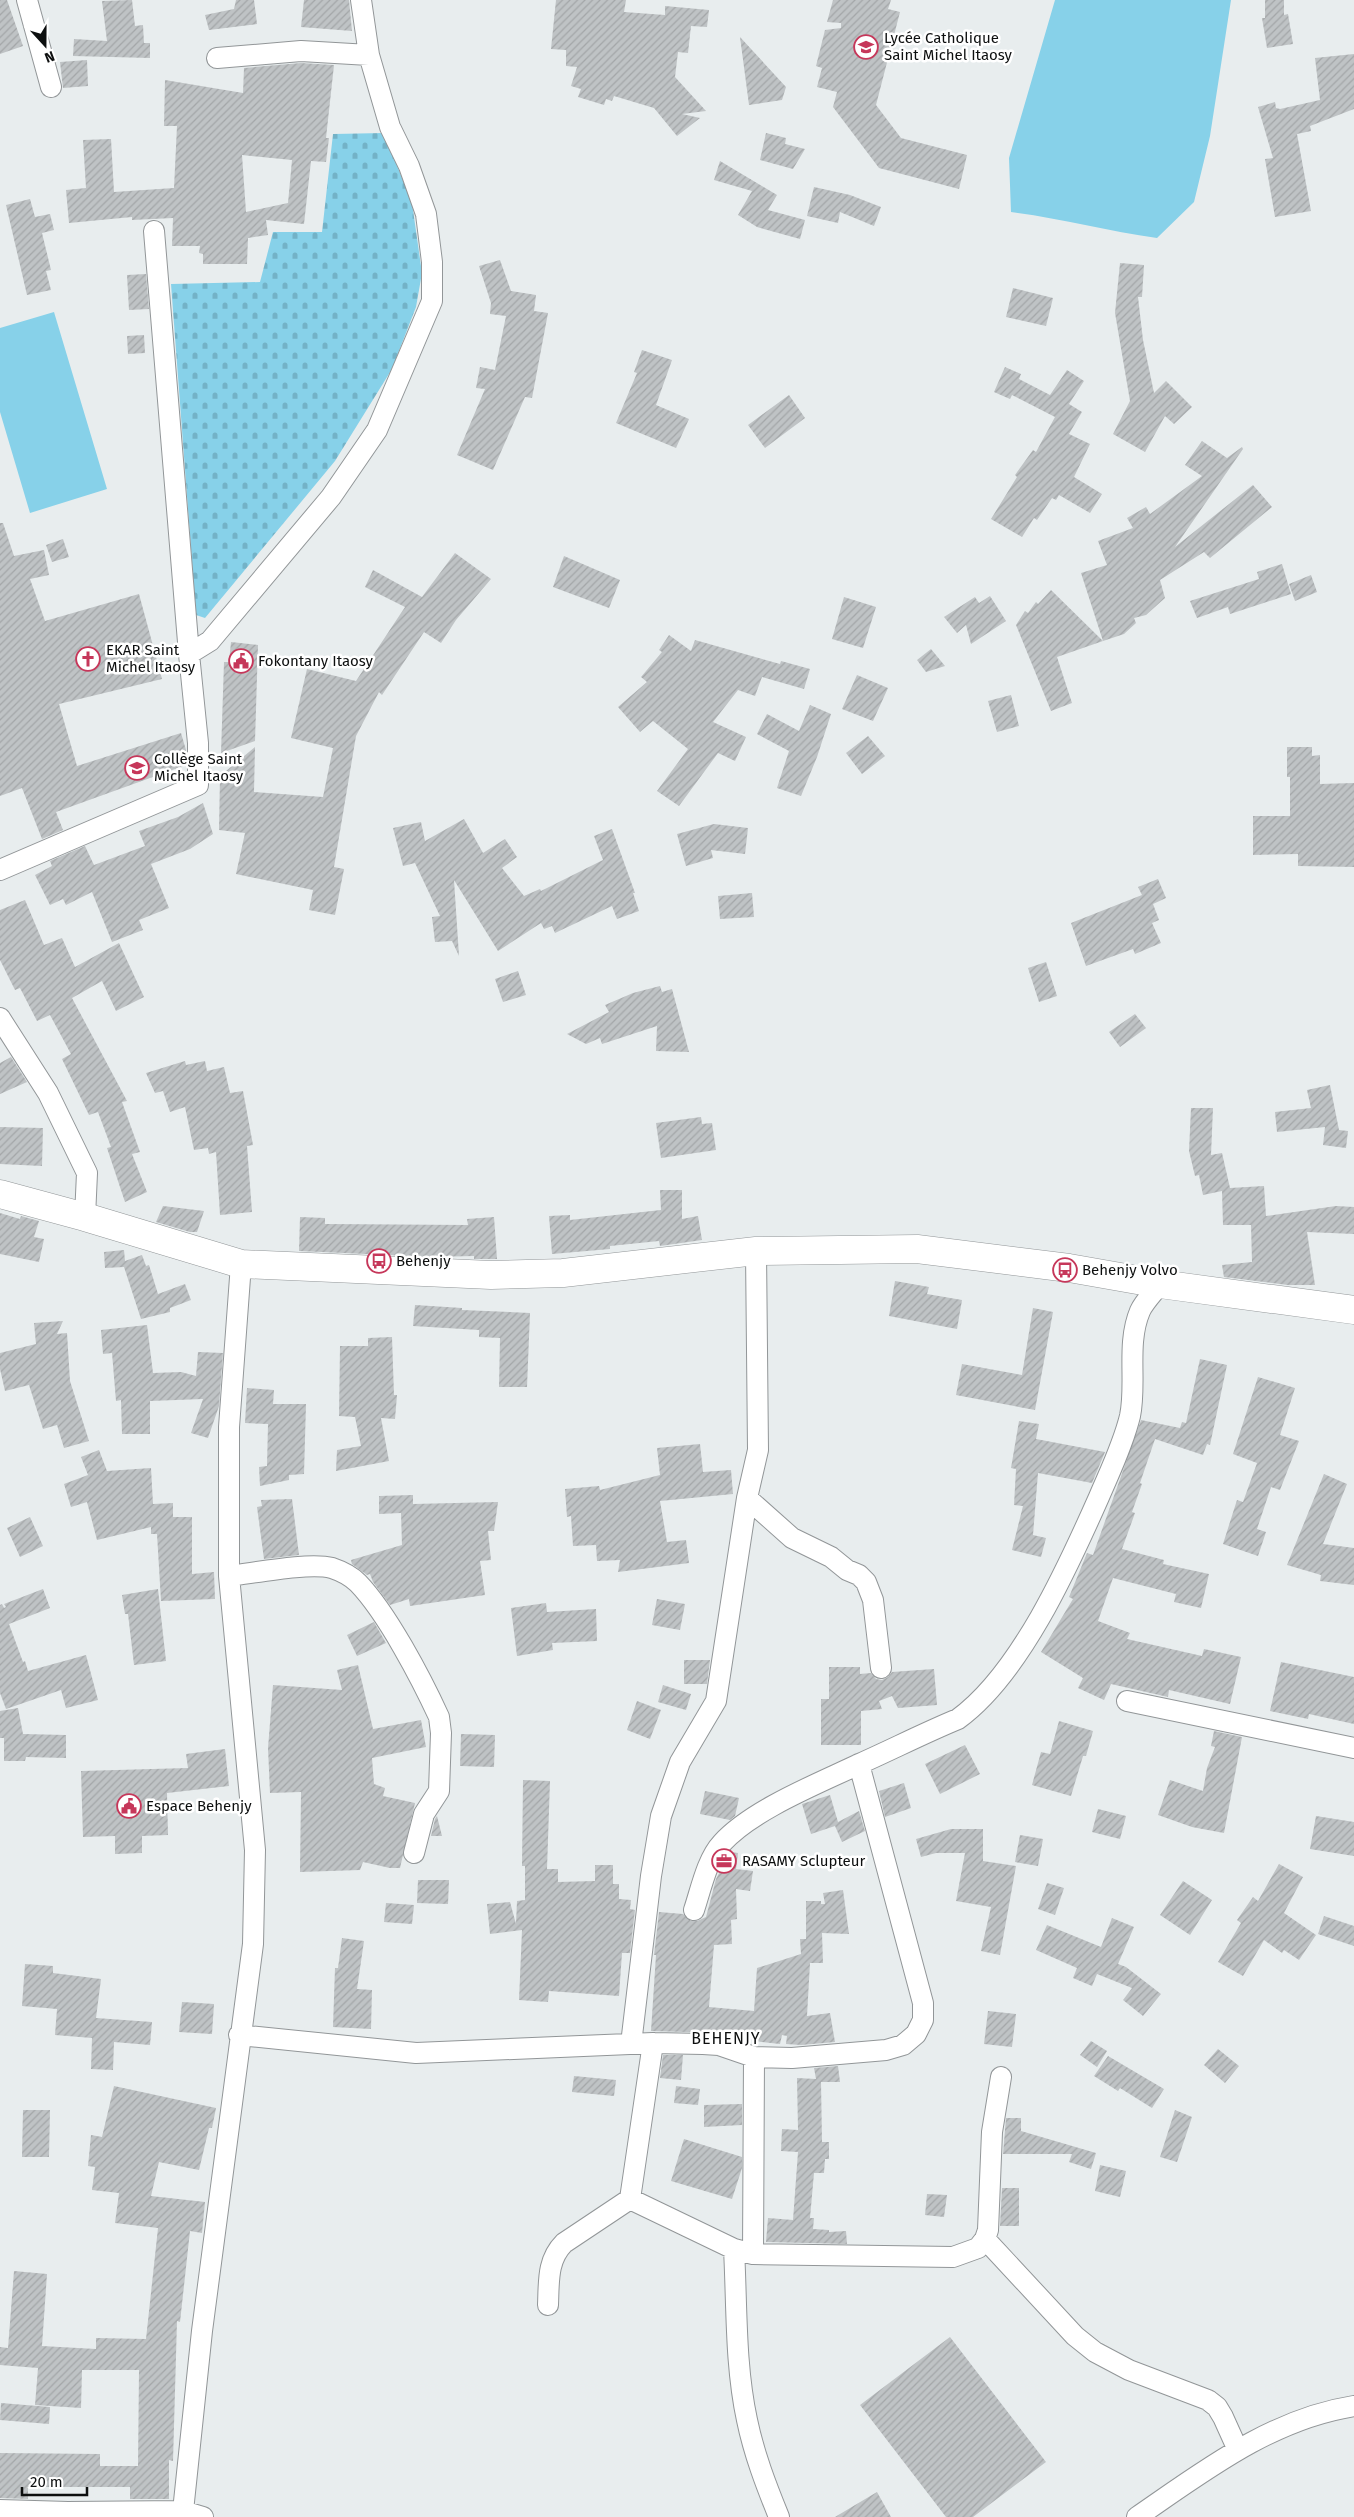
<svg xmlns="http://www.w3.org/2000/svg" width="1354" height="2517" font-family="'Fira Sans',sans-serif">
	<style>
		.cemetery { fill: url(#cemetery-stones) }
		.garden { fill: #87d1e9 }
		.building { fill: url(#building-hatch); fill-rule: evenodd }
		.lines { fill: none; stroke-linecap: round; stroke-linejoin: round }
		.street-casing { stroke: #929698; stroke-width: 22 }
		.secondary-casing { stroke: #929698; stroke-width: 29 }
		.street { stroke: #fff; stroke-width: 20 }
		.secondary { stroke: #fff; stroke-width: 28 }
		.labels { text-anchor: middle; stroke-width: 5; stroke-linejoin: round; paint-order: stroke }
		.poi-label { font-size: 15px; fill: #0d0f0f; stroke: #fff; text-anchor: start }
		.neighbourhood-label { font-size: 16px; letter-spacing: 1px; fill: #0d0f0f; stroke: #fff }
	</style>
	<defs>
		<pattern id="cemetery-stones" width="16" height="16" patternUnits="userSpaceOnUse" patternTransform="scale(1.25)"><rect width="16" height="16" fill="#87d1e9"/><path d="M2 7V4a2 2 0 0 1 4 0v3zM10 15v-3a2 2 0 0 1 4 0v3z" fill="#73b2c7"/></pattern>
		<pattern id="building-hatch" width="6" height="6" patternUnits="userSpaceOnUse" patternTransform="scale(1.25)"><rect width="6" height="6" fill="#bfc3c5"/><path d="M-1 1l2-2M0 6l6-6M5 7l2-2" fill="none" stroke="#a3a6a8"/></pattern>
	</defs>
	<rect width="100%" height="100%" fill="#e8edee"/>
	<path class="cemetery" d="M384,133L412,203L422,273L416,307L392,369L335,461L205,618L196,615L171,284L260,282L273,232H322L333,134Z"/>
	<path class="garden" d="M1055,0H1231L1210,136L1194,202L1157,238C1108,231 1060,218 1011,212L1009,158Z
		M54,312L107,489L30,513L0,412V328Z"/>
	<path class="building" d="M0,0H7L23,46L0,54Z
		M132,0L135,26L143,25L144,43H150V58L73,56L74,39L107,41L102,1Z
		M236,0H254L257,24L209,30L205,15L234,9Z
		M304,0H349L352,31L301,27Z
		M556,0H626L624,12L665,15V6L709,10L707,27L691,26L688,53L678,52L675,77L706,111L682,114L700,118L677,136L654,108L614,96L612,101L606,99L604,105L578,97L581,89L571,86L577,67L566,66V50L551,49Z
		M833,0H891L888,9L900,12L876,105L901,138L967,155L959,189L879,168L833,107L837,92L817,87L822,68L816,66L825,30L841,28V23L827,22Z
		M1265,0H1284V15L1288,14L1293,44L1267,48L1262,18H1265Z
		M740,37L786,87L782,100L749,105Z
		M1354,54V109L1310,126L1311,131L1297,134L1311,211L1275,217L1265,159L1273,158L1258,107L1275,102L1276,108L1280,109L1320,100L1315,58Z
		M87,60L88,86L63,88L60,62Z
		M301,63L334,65L326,138H329L326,162L311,161L304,224L266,220L268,235L248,238L247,264H203V254L199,253L200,246H172L173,218L132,220V217L69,223L66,190L86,188L83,140L111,139L114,192L174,188L177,126H164L165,80L243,93L244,68ZM242,155L292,160L288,203L246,212Z
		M766,133L786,138L785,144L805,149L793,169L760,160Z
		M720,161L777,195L768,210L805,220L800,239L757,227L738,215L752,191L714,180Z
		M814,187L850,195L881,207L874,226L840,212L838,223L807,216Z
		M30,199L35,217L50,214L54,230L42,233L51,270L46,271L51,290L27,295L6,205Z
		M500,260L511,291L536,295L534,311L548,313L532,398L525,397L493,470L457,455L485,389L476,388L480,367L495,370L506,316L490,314L491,303L479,266Z
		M1120,263L1144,265L1142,297H1138L1143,340L1154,393L1166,381L1192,407L1174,424L1165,416L1145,452L1113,434L1130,401L1115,313Z
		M146,274L149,309L129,310L127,275Z
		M1013,288L1053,298L1046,326L1006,317Z
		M144,335L145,353L128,354L127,336Z
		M642,350L672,360L656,405L689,419L676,448L616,423L637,373L634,372Z
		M1005,367L1021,374L1019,379L1050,395L1067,370L1084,381L1069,404L1082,412L1069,434L1090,444L1074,477L1102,494L1090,513L1059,495L1056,500L1052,498L1037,520L1034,518L1022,537L991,519L1017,477L1015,475L1033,450L1036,452L1055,417L1012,395L1010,399L994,392Z
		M789,395L805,418L765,448L748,425Z
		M1202,441L1227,458L1242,447L1243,449L1175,547L1253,485L1272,507L1210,558L1204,552L1160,580L1165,598L1146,615L1134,618L1136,623L1124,634L1103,641L1081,573L1107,565L1098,541L1133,528L1127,518L1146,507L1150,514L1202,476L1185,465Z
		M0,523H3L14,556L44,550L49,575L30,579L45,621L139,594L162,679L59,704L77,766L181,733L186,750V765L56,812L63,830L42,839L22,788L0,796Z
		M63,539L69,557L52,562L46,545Z
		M455,553L491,579L456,620L441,643L424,632L382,695L379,692L356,736L334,867L344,869L335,915L309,910L313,890L236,874L245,833L219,830L220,776L255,747L254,792L323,797L333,748L291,738L307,669L356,681L405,607L365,587L373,570L422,597Z
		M564,556L620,580L609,608L553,587Z
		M1282,564L1291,594L1230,614L1228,607L1197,618L1190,601L1259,579L1257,572Z
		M1311,575L1317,592L1295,601L1289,584Z
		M1051,590L1103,641L1057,657L1072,703L1051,711L1016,625L1025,611L1028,613L1036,602L1038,604Z
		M990,596L1006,621L971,644L966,625L957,633L944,617L975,597L979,603Z
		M844,597L876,607L863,648L832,639Z
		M669,635L691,651L695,640L780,664L781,661L810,669L804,689L762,677L755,696L738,690L713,722L746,737L735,761L718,753L679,806L657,791L688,749L653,721L640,732L618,707L647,682L641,677L662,652L659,650Z
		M231,642L258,645L255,741L221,753L224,662H229Z
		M931,649L945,666L926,672L917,660Z
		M857,675L888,688L873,721L842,709Z
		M1011,695L1019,726L997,732L988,701Z
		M810,705L831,714L817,757L801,796L777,788L789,751L757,734L767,714L799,731Z
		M868,736L885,756L862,774L846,753Z
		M1287,747H1312V756L1320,755V784L1354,783V867L1298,866V854L1253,855V816H1290V777H1287Z
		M203,803L213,834L190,849L151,864L169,908L139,920L143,930L112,942L92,892L66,905L63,899L50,905L35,875L52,866L50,861L85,846L94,865L145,846L139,831L178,817Z
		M464,819L483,853L505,839L517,857L502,868L524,896L540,889L541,891L603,860L594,836L612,829L635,893H633L639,911L617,919L612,906L555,933L552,926L544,929L541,923L498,951L454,880L459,956L452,941L435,942L432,917L440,916L415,863L403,866L393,828L421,822L425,841Z
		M714,824L748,828L745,854L711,850L713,858L686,866L677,834Z
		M1158,879L1166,898L1153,904L1159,920L1152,923L1161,943L1135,954L1133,949L1086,966L1071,923L1142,895L1138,887Z
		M752,893L754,917L720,919L718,896Z
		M25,900L44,945L62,938L75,967L119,943L144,997L116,1011L102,981L72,998L127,1101L122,1102L140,1152L132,1154L147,1192L125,1202L107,1148L111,1147L98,1112L89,1115L62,1059L71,1054L50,1015L37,1021L20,988L15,990L0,960V910Z
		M1046,962L1057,996L1039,1002L1028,968Z
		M518,971L526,995L503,1002L495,979Z
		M660,986L662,992L672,989L689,1052L656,1051L657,1026L602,1044L600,1038L586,1044L567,1034L609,1012L605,1005L633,993Z
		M1135,1014L1146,1028L1120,1047L1109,1032Z
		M11,1057L27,1082L0,1094V1063Z
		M185,1061L186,1065L205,1061L207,1071L224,1067L230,1093L243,1091L253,1145L247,1146L252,1212L220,1215L216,1152L209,1154L208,1148L194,1150L185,1107L170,1112L163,1091L155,1093L146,1073Z
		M1330,1085L1339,1130L1348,1131L1346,1148L1323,1145L1325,1127L1277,1132L1275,1112L1311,1108L1307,1090Z
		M1191,1108H1213L1211,1155L1222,1153L1230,1188L1264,1186L1266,1216L1336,1206L1354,1207V1234L1307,1232L1315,1285H1288L1224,1277L1222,1265L1252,1262L1251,1225H1223L1222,1191L1203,1195L1199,1175L1195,1176L1189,1151Z
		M701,1117L702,1124L712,1123L716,1150L661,1158L656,1123Z
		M0,1127L43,1128L42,1166L0,1164Z
		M660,1190H682V1219L698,1216L702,1240L660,1246L659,1241L610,1246V1249L552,1254L549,1216L570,1215V1220L661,1210Z
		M163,1206L204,1211L197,1232H190L156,1222Z
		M0,1213L20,1219L21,1216L39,1221L34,1237L44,1239L39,1262L0,1254Z
		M300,1217L325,1218V1224L468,1225L467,1219L494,1217L497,1259H474V1256L432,1257L299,1251Z
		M124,1250L125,1261L142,1255L146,1266L149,1265L158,1294L185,1284L191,1300L170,1308V1312L141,1319L124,1267L105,1268L104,1252Z
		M895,1281L929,1287L927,1294L962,1300L957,1329L889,1316Z
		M415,1305L462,1308V1310L530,1313L527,1387H499L500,1338L479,1337V1330L413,1326Z
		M1033,1308L1053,1312L1035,1410L956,1395L962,1364L1022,1375Z
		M63,1321L57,1334L67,1333L70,1381L89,1441L64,1448L57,1425L43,1429L29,1385L5,1391L0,1369V1353L36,1344L34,1323Z
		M147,1325L153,1373L181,1372L196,1376L198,1352L223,1353L219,1406L208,1438L191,1433L203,1399L150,1401V1434H122L121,1400L116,1401L112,1353L103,1354L101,1330Z
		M392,1337L394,1395H397L395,1419L381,1418L389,1461L336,1471L337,1450L361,1446L355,1417L339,1416L340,1346H368V1338Z
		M1200,1359L1227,1365L1210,1445L1207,1444L1203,1455L1155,1439L1140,1483L1142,1484L1132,1512L1135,1513L1122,1549L1164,1560L1163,1564L1209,1574L1201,1608L1174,1602L1176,1594L1113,1578L1098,1621L1130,1633L1127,1639L1202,1656L1204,1649L1241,1657L1230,1704L1169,1690L1168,1697L1111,1684L1104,1700L1078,1688L1083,1678L1041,1652L1073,1599L1069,1597L1087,1553L1093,1555L1141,1420L1180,1428L1182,1422L1186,1423Z
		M1258,1377L1295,1388L1280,1435L1299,1441L1280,1490L1271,1487L1257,1529L1266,1532L1258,1556L1223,1544L1237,1500L1243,1502L1257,1463L1233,1454Z
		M247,1388L274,1390L273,1404H306L304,1474L289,1475V1480L260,1486L259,1467L267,1466L268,1424L245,1423Z
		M1019,1421L1039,1424L1036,1439L1105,1452L1092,1483L1038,1473L1033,1535L1046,1538L1041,1557L1012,1550L1023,1506L1014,1505L1016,1469L1011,1468Z
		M700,1444L703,1472L731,1470L733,1494L660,1501L667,1542L686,1540L689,1563L618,1572L620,1560L597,1561L596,1545L573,1546L571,1516L567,1517L565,1489L599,1486L600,1490L660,1475L657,1448Z
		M99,1450L107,1471L151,1468L153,1504L173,1503V1517H192V1574L214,1572L215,1599L161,1601L157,1534H151V1527L97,1540L87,1502L71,1507L64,1484L88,1475L81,1457Z
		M1324,1474L1347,1484L1323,1544L1354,1548V1585L1320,1581L1321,1575L1287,1565Z
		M413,1495V1504L498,1502L494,1531H488L491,1560L480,1561L485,1595L410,1606L409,1599L390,1605L373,1582L370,1574L367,1575L352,1564L351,1560L402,1545L401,1513L379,1514V1496Z
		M292,1499L299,1555L264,1559L257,1507L262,1506L261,1500Z
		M30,1517L43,1546L20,1557L7,1528Z
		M43,1589L50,1608L9,1624L23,1662L25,1661L28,1671L86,1655L98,1700L66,1708L61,1690L6,1709L0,1693V1605L2,1604L4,1608L6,1607L4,1604Z
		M158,1589L166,1661L134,1665L128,1614H125L122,1595Z
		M657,1599L685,1604L680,1630L652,1625Z
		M546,1603L547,1612L596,1609L597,1641L552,1643L553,1650L517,1656L511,1608Z
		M374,1622L386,1643L357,1656L347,1635Z
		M684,1660H710L707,1684H684Z
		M1281,1662L1354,1677V1724L1309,1714L1308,1719L1270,1711Z
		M358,1665L373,1729L421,1720L426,1747L372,1758L374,1784L385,1788L383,1796L415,1803L400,1868H390L363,1862L360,1870L300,1872L301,1792L270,1793L268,1748L273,1685L342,1690L337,1670Z
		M829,1667H860V1674L871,1673L876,1679L882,1680L888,1677L892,1672L934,1669L937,1705L898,1708L892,1696L879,1701L882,1709L861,1711V1745H821V1699H829Z
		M663,1685L691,1694L686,1710L658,1702Z
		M637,1701L661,1710L650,1739L627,1730Z
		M18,1708L23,1734L66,1735V1758L26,1757L25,1761H4V1738H0V1711Z
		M1059,1721L1093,1731L1086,1756H1083L1071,1796L1032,1785L1041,1752L1050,1754Z
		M1214,1731L1242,1737L1224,1833L1192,1827L1158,1815L1170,1780L1203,1791L1207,1768L1215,1747L1211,1746Z
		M461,1734L495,1735L494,1767L460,1766Z
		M965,1745L980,1774L940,1794L925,1764Z
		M225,1749L229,1786L167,1793L168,1835L142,1836V1853L115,1854V1836L83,1837L81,1771L188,1768L186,1754Z
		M523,1780L550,1781L547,1869H558V1882L595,1881V1865H613V1884H619V1899L631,1900L630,1909L635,1910L630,1953H622L619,1996L549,1991L548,2002L519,2000L522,1930L490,1934L487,1904L510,1902L516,1924L517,1901L525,1900V1866H522Z
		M904,1783L911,1808L885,1817L879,1791Z
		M705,1791L739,1798L735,1816L730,1820L700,1814Z
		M830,1795L838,1822L859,1811L865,1831L842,1842L835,1826L811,1834L802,1804Z
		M1098,1809L1126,1816L1120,1839L1092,1832Z
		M437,1816L442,1836H431L435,1819Z
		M1316,1816L1354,1822V1856L1310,1849Z
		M951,1829H983V1861L1016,1866L1000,1955L981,1951L991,1907L956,1901L965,1853H936L921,1857L916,1839Z
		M1020,1835L1043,1839L1038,1866L1015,1862Z
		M730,1852L738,1853L736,1869L753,1871L750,1891L736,1889L737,1919L731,1920L732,1944L714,1945L709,2007L754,2011L757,1968L801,1954L800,1939H806V1901H821V1904H825L823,1893L843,1890L849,1934L822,1933L823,1963H810L807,2016L830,2013L835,2042L801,2045L786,2044L787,2036L782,2035L780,2044L754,2041V2037L720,2033L651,2031L656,1955H654L659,1912L683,1914L691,1921H697L706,1917L716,1879Z
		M1279,1864L1303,1877L1284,1913L1316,1935L1299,1960L1284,1950L1282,1953L1264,1940L1243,1976L1218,1962L1241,1923L1237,1920L1253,1897L1258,1901Z
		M418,1880H449L448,1904L417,1903Z
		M1183,1881L1212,1900L1190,1935L1160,1915Z
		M1047,1883L1064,1888L1055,1915L1038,1909Z
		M386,1903L414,1905L412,1924L384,1922Z
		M1324,1916L1354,1926V1946L1318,1934Z
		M1112,1918L1134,1927L1118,1964L1126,1967L1161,1994L1143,2016L1123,2000L1132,1988L1097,1974L1092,1986L1073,1978L1077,1968L1036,1950L1047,1925L1101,1947Z
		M342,1938L364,1941L357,1989L372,1990L371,2029L333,2027L335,1968H338Z
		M25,1964L53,1966V1973L101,1979L96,2018L152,2022L150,2045L114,2042L113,2070L91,2069L92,2038L55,2035L57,2009L22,2006Z
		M182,2002L214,2004L212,2034L179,2032Z
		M988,2011L1016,2014L1012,2047L984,2044Z
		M1091,2041L1107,2051L1097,2067L1080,2055Z
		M1218,2049L1239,2066L1225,2083L1204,2065Z
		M663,2055H683L681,2080L660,2078Z
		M1108,2056L1164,2089L1152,2108L1120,2088L1118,2091L1094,2076Z
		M838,2066L840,2082H821L822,2142H829V2159H825L824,2173H814L810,2218H814L813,2229L829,2230V2232L846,2231L847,2244L766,2242L768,2218L793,2220L798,2152L781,2151L782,2129L798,2130L797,2078L816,2079L814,2068Z
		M574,2076L616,2080L614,2096L572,2092Z
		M114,2086L216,2108L212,2128H209L199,2170L159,2162L151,2196L205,2202L202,2233L190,2231L180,2322L177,2321L173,2461L169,2460V2499H130V2487H28V2499L0,2498V2453L100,2454V2466H138L139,2370H82L81,2408L35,2405L38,2368L0,2365V2347L8,2348L14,2271L47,2274L42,2346L96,2349V2338L146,2339L158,2228L115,2223L119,2193L92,2190L95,2167L88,2166L91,2135L102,2137Z
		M676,2086L700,2089L698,2105L674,2103Z
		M742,2104V2125L704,2127V2105Z
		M23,2110H50L49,2157H22Z
		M1175,2110L1192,2117L1177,2162L1160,2157Z
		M1006,2118H1021V2131L1096,2153L1091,2169L1069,2162L1072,2154H1003Z
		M684,2139L742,2157V2168L732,2199L671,2181Z
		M1100,2165L1126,2171L1120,2197L1095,2191Z
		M1002,2188H1019V2226H1000Z
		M927,2194L947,2195L944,2217L925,2215Z
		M950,2337L1046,2462L973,2517H946L860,2405Z
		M1,2403L50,2407L49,2424L0,2420Z
		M877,2492L891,2517H835Z"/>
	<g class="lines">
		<g class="street-casing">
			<path id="street" d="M27,0L51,87
				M217,58L301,51L369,55
				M154,231L189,654
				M0,870L198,785V743L189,654L210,641L331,497L377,430L432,301V262L426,214L409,166L390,127L369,55L361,0
				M0,1018L48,1093L87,1173L85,1217
				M747,1498L792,1538L831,1557L847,1570L859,1575L866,1582L873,1600L881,1668
				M229,1576C255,1573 309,1562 332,1568C341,1571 351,1576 358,1583C387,1613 421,1678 439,1717L441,1733L439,1791L424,1814L414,1853
				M1127,1701L1354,1748
				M694,1910C701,1889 707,1859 722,1843C752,1810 817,1784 857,1765C891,1750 924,1733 958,1719C1020,1674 1068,1567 1099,1497C1110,1471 1123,1445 1130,1416C1137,1383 1126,1344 1140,1311C1144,1302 1154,1292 1160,1284
				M239,2035L416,2053L653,2043L703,2044L719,2045L754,2057L792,2058L886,2050L903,2045L916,2034L923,2020V2003L859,1764
				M631,2044L651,1876L661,1816L680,1762L716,1701L747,1498L758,1450L756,1251
				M630,2199L734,2249
				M985,2239L988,2230L992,2132L1001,2077
				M753,2254L754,2057
				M548,2305C549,2282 547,2260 564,2243L630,2199L653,2043
				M0,2510L68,2512L183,2511L203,2517
				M187,2517L183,2511L202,2331L253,1944L255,1850L229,1576V1427L241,1264
				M779,2517C766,2485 754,2454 747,2420C735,2365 737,2305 734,2249L753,2254L953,2257L978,2248L985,2239L1075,2336L1095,2352L1129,2370L1208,2400L1217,2407L1223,2417L1237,2448
				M1137,2517C1204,2471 1271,2419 1354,2406"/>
		</g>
		<g class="secondary-casing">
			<path id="secondary" d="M0,1194L85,1217L241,1264L491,1275L563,1273L756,1251L917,1249L1069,1268L1160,1284L1354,1310"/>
		</g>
		<use href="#street" class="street"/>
		<use href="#secondary" class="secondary"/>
	</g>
	<defs>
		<g id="school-ring" transform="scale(1.25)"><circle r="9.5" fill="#fff" stroke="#c6375a" stroke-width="1.5"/><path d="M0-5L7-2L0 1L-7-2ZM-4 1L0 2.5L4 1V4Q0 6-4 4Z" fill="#c6375a"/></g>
		<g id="church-ring" transform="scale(1.25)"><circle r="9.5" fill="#fff" stroke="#c6375a" stroke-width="1.5"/><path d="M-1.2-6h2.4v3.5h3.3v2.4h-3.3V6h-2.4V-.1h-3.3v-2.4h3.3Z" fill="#c6375a"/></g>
		<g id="civic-ring" transform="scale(1.25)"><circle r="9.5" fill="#fff" stroke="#c6375a" stroke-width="1.5"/><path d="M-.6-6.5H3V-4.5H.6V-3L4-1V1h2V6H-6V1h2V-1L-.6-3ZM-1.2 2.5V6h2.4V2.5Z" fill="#c6375a"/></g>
		<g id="bus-ring" transform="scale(1.25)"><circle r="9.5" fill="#fff" stroke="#c6375a" stroke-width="1.5"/><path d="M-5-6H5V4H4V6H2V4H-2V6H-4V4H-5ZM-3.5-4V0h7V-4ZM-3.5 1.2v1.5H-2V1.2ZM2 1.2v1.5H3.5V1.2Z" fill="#c6375a"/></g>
		<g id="office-ring" transform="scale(1.25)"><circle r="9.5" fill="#fff" stroke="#c6375a" stroke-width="1.5"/><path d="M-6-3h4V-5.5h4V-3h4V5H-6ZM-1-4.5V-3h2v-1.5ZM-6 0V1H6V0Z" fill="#c6375a"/></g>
	</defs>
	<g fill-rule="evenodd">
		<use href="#school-ring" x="866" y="47"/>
		<use href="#church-ring" x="88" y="659"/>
		<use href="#civic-ring" x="241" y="661"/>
		<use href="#school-ring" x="137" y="768"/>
		<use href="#bus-ring" x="379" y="1261"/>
		<use href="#bus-ring" x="1065" y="1270"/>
		<use href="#civic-ring" x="129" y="1806"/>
		<use href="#office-ring" x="724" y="1861"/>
	</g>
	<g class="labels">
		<g class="poi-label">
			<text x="884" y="43">Lycée Catholique<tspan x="884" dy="17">Saint Michel Itaosy</tspan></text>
			<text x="106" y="655">EKAR Saint<tspan x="106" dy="17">Michel Itaosy</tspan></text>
			<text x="258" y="666">Fokontany Itaosy</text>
			<text x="154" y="764">Collège Saint<tspan x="154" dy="17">Michel Itaosy</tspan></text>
			<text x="396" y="1266">Behenjy</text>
			<text x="1082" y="1275">Behenjy Volvo</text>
			<text x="146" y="1811">Espace Behenjy</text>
			<text x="742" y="1866">RASAMY Sclupteur</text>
		</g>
		<g class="neighbourhood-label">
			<text x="726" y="2044">BEHENJY</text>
		</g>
	</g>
	<g transform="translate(45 45) rotate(159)" stroke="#ffffff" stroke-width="4" paint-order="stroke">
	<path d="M0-4L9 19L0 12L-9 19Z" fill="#0d0f0f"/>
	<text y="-8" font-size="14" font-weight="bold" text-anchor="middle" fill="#0d0f0f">N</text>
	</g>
	<path d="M22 2487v8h65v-8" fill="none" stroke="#0d0f0f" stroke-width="2.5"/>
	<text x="30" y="2487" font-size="15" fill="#0d0f0f" stroke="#ffffff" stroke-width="4" paint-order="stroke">20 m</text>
</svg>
